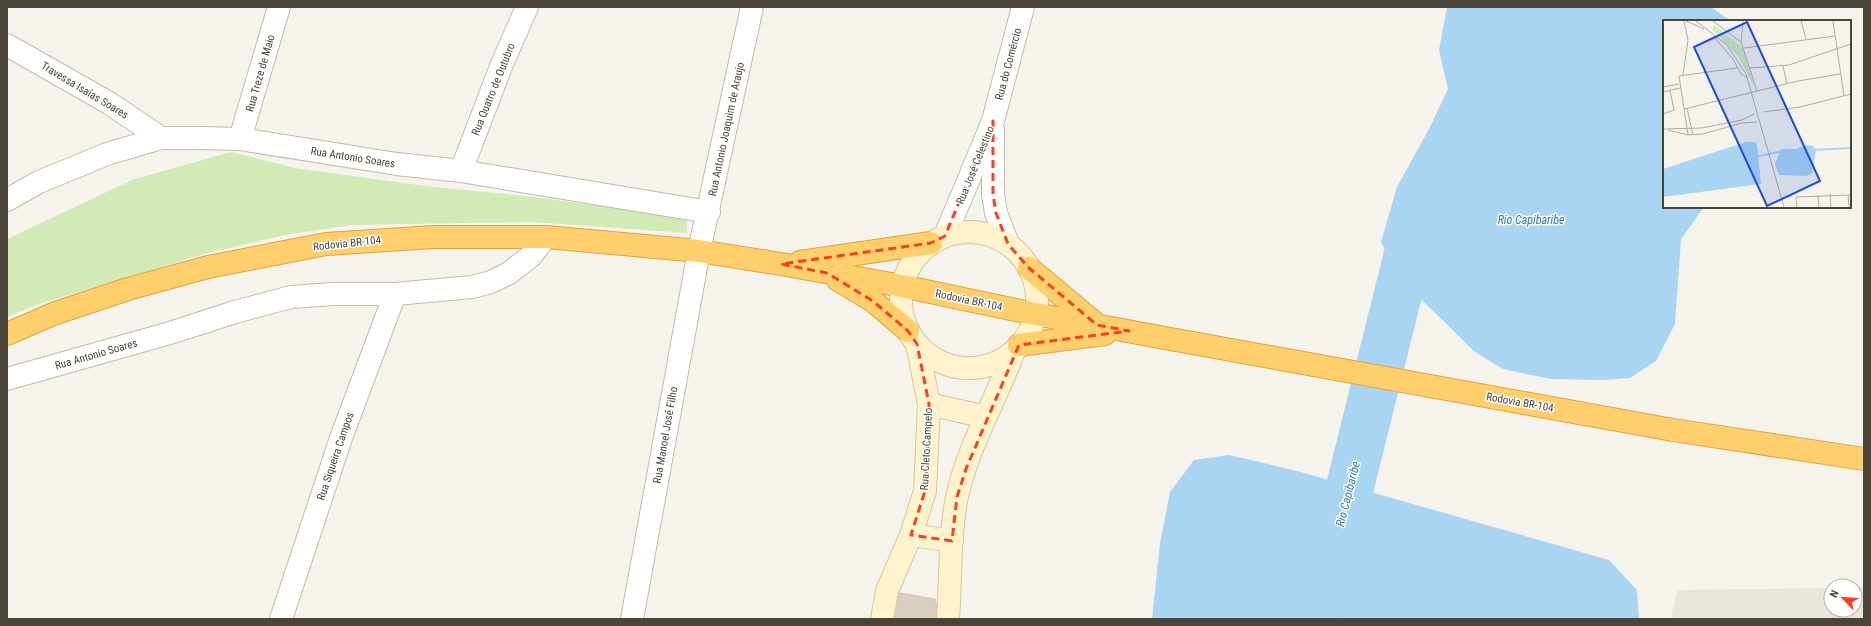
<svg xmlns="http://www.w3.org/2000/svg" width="1871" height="626" font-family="'Roboto Condensed',sans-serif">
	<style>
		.residential { fill: #eae5da }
		.green { fill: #d2eab5 }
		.water { fill: #a9d4f2 }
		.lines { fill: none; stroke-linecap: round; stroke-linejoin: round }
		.river { stroke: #a9d4f2; stroke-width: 48 }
		.building { fill: #d8cfc1; stroke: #d3c7b4 }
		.street-casing { stroke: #c2bbae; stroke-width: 24 }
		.secondary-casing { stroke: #d6c79b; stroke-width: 24 }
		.highway-casing { stroke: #e0a43c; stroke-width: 24 }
		.street { stroke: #fff; stroke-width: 22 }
		.secondary { stroke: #fff3cd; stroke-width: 22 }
		.highway { stroke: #ffcf6e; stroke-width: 22 }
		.marked { fill: none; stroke: #fc3f1d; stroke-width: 3; stroke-dasharray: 8 5; stroke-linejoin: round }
		.labels { text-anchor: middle; stroke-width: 3; stroke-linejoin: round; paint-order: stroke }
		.street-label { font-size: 11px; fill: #4b4439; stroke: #fff }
		.water-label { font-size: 12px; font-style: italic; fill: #2e7ab2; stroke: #fff }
		.inset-river { fill: none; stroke: #a9d4f2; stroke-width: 2 }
		.inset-road { fill: none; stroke: #b2ada4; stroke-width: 1 }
		.view { fill: #1d4ed8; fill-opacity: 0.15; stroke: #1d4ed8; stroke-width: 2 }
		.inset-edge { fill: none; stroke: #4b4439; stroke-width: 2 }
	</style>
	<rect width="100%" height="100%" fill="#f6f3ec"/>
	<path class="residential" d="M1855,587H1864V619H1671L1677,590L1831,588V610H1855Z"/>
	<path class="green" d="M231,152L294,168L433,187L534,197L687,218V233L532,222L352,225L285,235L208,253L36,305L7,317V239L132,180Z"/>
	<path class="water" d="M1447,7H1711L1731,21H1664V207H1704L1681,239L1675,324L1656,361L1630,378L1603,380L1551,379L1503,369L1475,352L1423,301L1398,274L1381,242L1397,187L1429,129L1448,89L1439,50Z
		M1229,455L1297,471L1609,560L1637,590L1639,619H1152L1160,544L1170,492L1194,460Z"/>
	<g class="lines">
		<path class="river" d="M1317,619L1418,214"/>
	</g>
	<path class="building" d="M895,592L935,599L938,611L937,619H891Z"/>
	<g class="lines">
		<g class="street-casing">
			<path id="street" d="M7,45L109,103L161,138
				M993,130V194L996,213L1008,244
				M240,139L279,7
				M461,171L502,64L527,7
				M7,200L39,182L107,154L161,138H200L240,139L397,164L461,171L709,212
				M945,236L993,121L1023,7
				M7,379L170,333L235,312L291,297L333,294H395L472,287L491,282L509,273L531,256L546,237
				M281,619L341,438L395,294
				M632,619L699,251L752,7"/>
		</g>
		<g class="secondary-casing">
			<path id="secondary" d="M901 300a68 68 0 1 1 136 0a68 68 0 1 1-136 0Z
				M929,404L986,417
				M911,535L952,541
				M882,619L887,591L911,535L925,491L929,404L917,344
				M948,619C951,579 949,536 957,497C968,446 996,400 1014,351"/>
		</g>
		<g class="highway-casing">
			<path id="highway" d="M800,262L931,243
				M1029,268L1096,324
				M838,280L873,301L908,331
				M7,334L53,314L128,289L208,267L326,244L433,237H546L699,251L781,264L902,286L1035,314L1176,340L1673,430L1864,459
				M1019,345L1105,334"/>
		</g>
		<use href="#street" class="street"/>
		<use href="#secondary" class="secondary"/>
		<use href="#highway" class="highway"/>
	</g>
	<path class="marked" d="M993,121V194L996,213L1008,244L1029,268L1097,325L1129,331L1019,345L966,469L957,497L952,541L911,535L925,491L927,463L929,404L917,344L908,331L873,301L827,273L781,264L931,243L945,236Z"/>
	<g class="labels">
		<g class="street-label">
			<text transform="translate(1008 64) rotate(-75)" y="4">Rua do Comércio</text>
			<text transform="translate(260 73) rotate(-74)" y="4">Rua Treze de Maio</text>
			<text transform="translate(493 89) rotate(-68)" y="4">Rua Quatro de Outubro</text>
			<text transform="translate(85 90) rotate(31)" y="4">Travessa Isaías Soares</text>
			<text transform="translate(726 129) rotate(-78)" y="4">Rua Antonio Joaquim de Araujo</text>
			<text transform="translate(353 157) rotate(9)" y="4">Rua Antonio Soares</text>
			<text transform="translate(975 165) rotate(-68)" y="4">Rua José Celestino</text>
			<text transform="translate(347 243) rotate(-6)" y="4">Rodovia BR-104</text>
			<text transform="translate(969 300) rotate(12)" y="4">Rodovia BR-104</text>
			<text transform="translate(96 354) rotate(-16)" y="4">Rua Antonio Soares</text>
			<text transform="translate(1520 402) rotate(10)" y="4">Rodovia BR-104</text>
			<text transform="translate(665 435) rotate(-80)" y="4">Rua Manoel José Filho</text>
			<text transform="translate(926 449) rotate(-87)" y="4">Rua Cleto Campelo</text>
			<text transform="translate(335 456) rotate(-71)" y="4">Rua Siqueira Campos</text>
		</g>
		<g class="water-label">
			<text x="1531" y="224">Rio Capibaribe</text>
			<text transform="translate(1348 494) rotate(-76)" y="4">Rio Capibaribe</text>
		</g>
	</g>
	<g transform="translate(1663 20)">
		<rect width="188" height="188" fill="#f6f3ec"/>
		<path d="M51,5L80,28L92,69L75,36L49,9Z" fill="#d2eab5"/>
		<path d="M83,122H92L94,124L98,164L0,177V149ZM142,125L150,126L153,131L149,153L143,156L116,155L112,144L118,129H133Z" fill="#a9d4f2"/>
		<path class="inset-river" d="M148,130L188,128M91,137L121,131"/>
		<path class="inset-road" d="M23,1L41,9M33,1L64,25L83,54L121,187M50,1L78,22L94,71M138,1L143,19M170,1L181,76M50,16L70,39L78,54L85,58M78,22L80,1M81,28L172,16M120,46L124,64M87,48L126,45L188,24M20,55L25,20L21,1M0,67L16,64M0,72L17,68M24,88L30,115M21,89L135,61L177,54M101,92L137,87L188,74M0,94L11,90L7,71M0,109L39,108L79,100L91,94M5,110L25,115L40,114L79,103L94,102M25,115L16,56L74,48M167,174L168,187M155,175L156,187M185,175L186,187M134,187L133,177L188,175"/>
		<path class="view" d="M84,2L157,161L104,186L31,27Z"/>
		<rect width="188" height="188" class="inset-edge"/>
	</g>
	<rect width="1871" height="626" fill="none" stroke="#4b4439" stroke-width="16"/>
	<g transform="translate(1843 598) rotate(295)"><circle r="19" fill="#ffffff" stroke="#b7b4b0"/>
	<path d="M0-3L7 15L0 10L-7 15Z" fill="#fc3f1d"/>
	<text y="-6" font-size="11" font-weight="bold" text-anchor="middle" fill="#4b4439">N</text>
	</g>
</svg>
